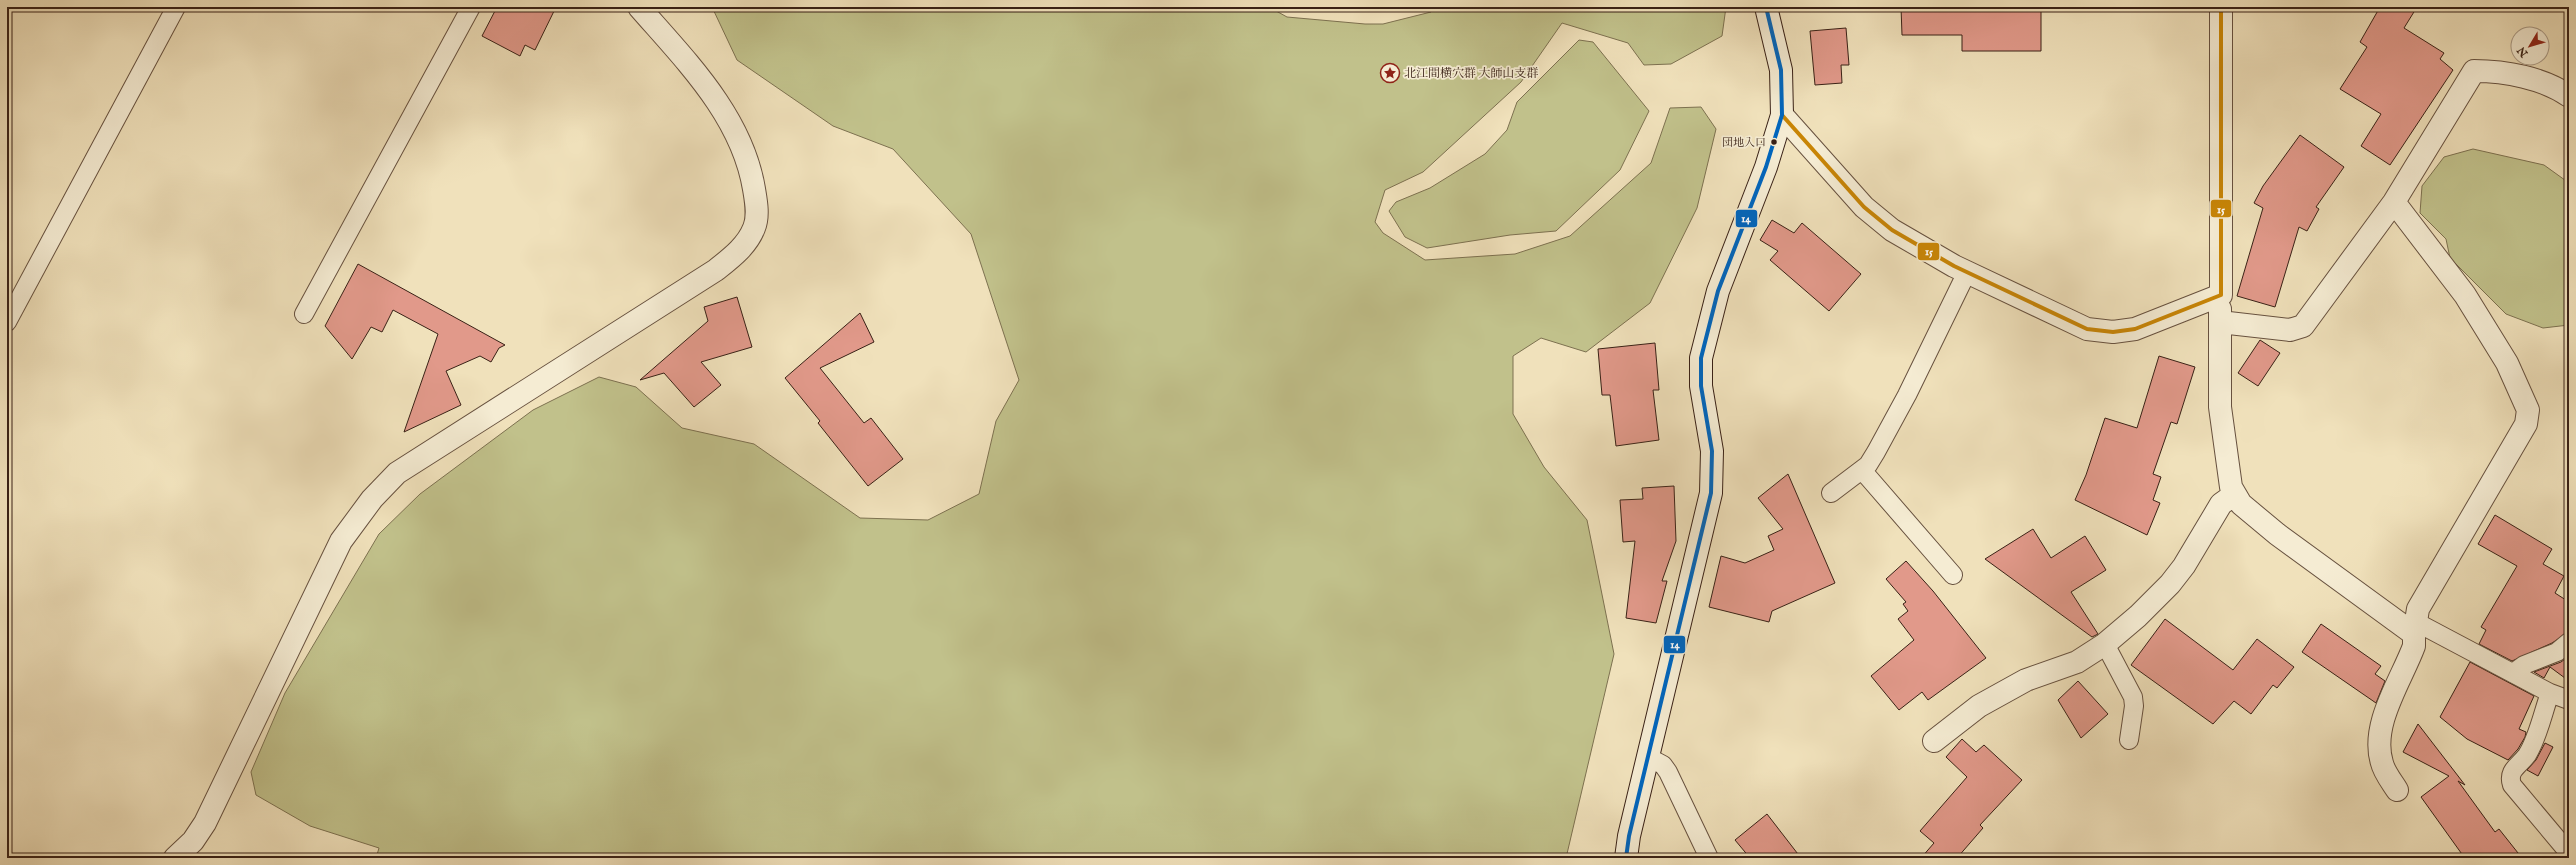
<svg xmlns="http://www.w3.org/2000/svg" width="2576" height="865" font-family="'IM FELL English','Noto Serif JP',serif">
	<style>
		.green { fill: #c1c18b; stroke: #7d7150 }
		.building { fill: #e1998a; stroke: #392116 }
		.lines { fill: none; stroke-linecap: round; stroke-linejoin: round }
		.lane-casing { stroke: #67513f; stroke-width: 20 }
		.street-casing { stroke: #67513f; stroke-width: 24 }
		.secondary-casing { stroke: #392116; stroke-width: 24 }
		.lane { stroke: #f5ecd3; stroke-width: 18 }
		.street { stroke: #f5ecd3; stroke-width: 22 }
		.secondary { stroke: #f5ecd3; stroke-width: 22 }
		.bus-1-casing { stroke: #f5ecd3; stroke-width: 7 }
		.bus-2-casing { stroke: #f5ecd3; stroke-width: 7 }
		.bus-1 { stroke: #c88506; stroke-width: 4 }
		.bus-2 { stroke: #0065bd; stroke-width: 4 }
		.bus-dot { fill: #392116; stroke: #f5ecd3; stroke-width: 1.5 }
		.labels { text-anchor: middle; stroke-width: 3.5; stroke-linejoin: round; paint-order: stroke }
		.bus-label { font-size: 11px; fill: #392116; stroke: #f5ecd3; text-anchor: end }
		.poi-label { font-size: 12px; fill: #392116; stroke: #f5ecd3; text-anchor: start }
		.line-badge { stroke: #f5ecd3; stroke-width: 1.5 }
		.badge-label { font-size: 11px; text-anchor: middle; font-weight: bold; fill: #fff }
	</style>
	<rect width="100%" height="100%" fill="#f0e1bb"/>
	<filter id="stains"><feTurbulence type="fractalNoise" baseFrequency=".005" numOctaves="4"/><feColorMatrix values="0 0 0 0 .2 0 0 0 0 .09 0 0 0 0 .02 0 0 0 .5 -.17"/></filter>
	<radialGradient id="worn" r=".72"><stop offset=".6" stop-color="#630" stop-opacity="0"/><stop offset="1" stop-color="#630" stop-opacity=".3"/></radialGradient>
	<path class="green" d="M712,7H1269L1287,17L1365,24H1383L1431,12L1435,7H1726L1722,36L1671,64L1644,65L1628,43L1562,23L1521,82L1423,172L1385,190L1375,222L1383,233L1425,260L1515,254L1570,236L1651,163L1670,108L1701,107L1716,129L1697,208L1650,303L1586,352L1541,338L1513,356V414L1544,467L1587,520L1614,654L1566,858H376L379,848L310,826L256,795L251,772L285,693L379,534L420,494L533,410L599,377L636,387L682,428L754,444L860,518L928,520L979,494L996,421L1019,380L971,234L893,149L833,126L737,60Z
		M1579,40L1593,42L1649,111L1620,170L1556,231L1510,235L1427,248L1405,237L1389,211L1396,202L1430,188L1485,154L1507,130L1517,102Z
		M2473,149L2544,165L2569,183V325L2543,328L2506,314L2450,258L2446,239L2420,213L2422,186L2444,157Z
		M2038,856L2178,858H2035Z"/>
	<path class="building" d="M497,7H556L535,50L525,45L520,56L482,36Z
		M1901,7H2041V51H1962V35H1902Z
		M2380,7H2417L2404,28L2444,53L2440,59L2453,70L2390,165L2361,146L2381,114L2340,89L2367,47L2360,42Z
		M1846,28L1849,65H1841L1842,83L1815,85L1810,31Z
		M2300,135L2344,167L2316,207L2319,209L2307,231L2299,227L2275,307L2237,296L2263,208L2254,203L2263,186Z
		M1772,220L1794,233L1802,223L1861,274L1829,311L1770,260L1778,251L1760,240Z
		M358,264L505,345L499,348L491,362L480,356L446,371L461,405L404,432L438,334L393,310L382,332L371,327L352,359L325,326Z
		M737,297L752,347L701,362L721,385L694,407L664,373L640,380L708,321L704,307Z
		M860,313L874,342L820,368L864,423L871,418L903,459L868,486L818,423L820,421L785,378Z
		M2260,340L2280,353L2258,386L2238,373Z
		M1655,343L1659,390H1653L1659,440L1616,446L1610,395H1602L1598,349Z
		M2159,356L2195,367L2177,424L2171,422L2153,474L2161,477L2153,500L2160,503L2147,535L2075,500L2086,475L2105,418L2137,428Z
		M1788,474L1835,583L1772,611L1769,622L1709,607L1721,556L1745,563L1774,550L1768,536L1783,529L1758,498Z
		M1674,486L1676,541L1662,581H1667L1656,623L1626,618L1635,541L1623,542L1620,500L1643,499L1642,488Z
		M2495,515L2552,549L2543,564L2564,576L2555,593L2569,602V632L2552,643L2512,661L2479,644L2486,630L2481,627L2517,566L2478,544Z
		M2033,529L2051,558L2085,536L2106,570L2071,592L2098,634L2092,637L1985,559Z
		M1906,561L1933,591L1986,658L1928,700L1922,692L1899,710L1871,676L1914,640L1898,619L1908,611L1903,604L1906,602L1886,579Z
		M2165,619L2233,670L2257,639L2294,667L2277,688L2273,685L2251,714L2234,701L2213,724L2131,665Z
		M2321,624L2381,666L2375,674L2385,681L2376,703L2302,652Z
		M2569,656V681L2550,667L2544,678L2534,672L2561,662Z
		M2470,662L2534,696L2519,729L2526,732L2525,737L2518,749L2508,760L2467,739L2440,717Z
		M2078,681L2108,714L2081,738L2058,700Z
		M2418,724L2465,785L2458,781L2495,832L2499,829L2522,858H2462L2464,857L2421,797L2449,776L2403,752Z
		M1962,739L1976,752L1984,745L2022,780L1980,825L1983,828L1957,858H1921L1934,843L1920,831L1967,777L1946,757Z
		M2545,743L2553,747L2538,776L2527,770L2536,760Z
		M1767,814L1801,858H1750L1735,840Z"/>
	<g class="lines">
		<g class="lane-casing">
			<path id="lane" d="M304,314L471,7
				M7,322L176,7
				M1862,470L1953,575
				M1831,493L1868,465L1876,452L1907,395L1967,272
				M2416,622L2550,693L2569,700
				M2105,644L2133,697L2134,706L2129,740
				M2513,673L2524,665L2557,652L2569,642
				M2550,693C2543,712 2538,738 2527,755C2519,766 2507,770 2512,785L2569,853
				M1648,757L1663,765L1668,772L1709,858"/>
		</g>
		<g class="street-casing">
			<path id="street" d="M1782,115L1864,207L1892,230L1954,266L2087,329L2113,332L2135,329L2221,295V7
				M2394,202L2465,295L2507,363L2528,410L2526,424L2418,609L2414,634V646C2401,681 2370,725 2382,763C2384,772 2392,782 2397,790
				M2220,309V407L2231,487L2241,504L2277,534L2414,634
				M2220,322L2290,330L2303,326L2394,202L2474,71C2506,71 2543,78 2569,96
				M1934,741L1979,706L2026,680L2077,662L2105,644L2138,616L2170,584L2184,566L2221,504L2235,494
				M175,858L193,841L205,823L341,541L372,499L397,473L716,270C731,258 747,246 754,228C759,216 756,201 754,189C742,116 686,61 639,7"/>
		</g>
		<g class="secondary-casing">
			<path id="secondary" d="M1626,858L1629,836L1711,493L1712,451L1701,386V358L1718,291L1766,167L1782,115L1781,70L1766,7"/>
		</g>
		<use href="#lane" class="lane"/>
		<use href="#street" class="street"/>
		<use href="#secondary" class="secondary"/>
		<g class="bus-1-casing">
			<path id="bus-1" d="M1782,115L1864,207L1892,230L1954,266L2087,329L2113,332L2135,329L2221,295V7"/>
		</g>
		<g class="bus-2-casing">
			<path id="bus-2" d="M1626,858L1629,836L1711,493L1712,451L1701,386V358L1718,291L1766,167L1782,115L1781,70L1766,7"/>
		</g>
		<use href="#bus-1" class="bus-1"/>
		<use href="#bus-2" class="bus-2"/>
	</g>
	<defs>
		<g id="sight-ring" transform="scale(1)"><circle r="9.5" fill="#f5ecd3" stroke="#8f2418" stroke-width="1.5"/><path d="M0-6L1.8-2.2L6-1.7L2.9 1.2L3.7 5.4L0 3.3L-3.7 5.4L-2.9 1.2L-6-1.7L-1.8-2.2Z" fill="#8f2418"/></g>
	</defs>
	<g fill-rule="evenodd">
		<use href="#sight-ring" x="1390" y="73"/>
	</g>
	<circle class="bus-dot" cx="1774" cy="142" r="3.5"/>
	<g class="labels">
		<g class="bus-label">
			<text x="1766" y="146">団地入口</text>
		</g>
		<g class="poi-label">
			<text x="1404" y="77">北江間横穴群 大師山支群</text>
		</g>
	</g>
	<g class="line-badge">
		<rect x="2210" y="199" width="22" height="19" rx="4" fill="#c88506"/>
		<rect x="1735" y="209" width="23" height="19" rx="4" fill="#0065bd"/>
		<rect x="1917" y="242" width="23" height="19" rx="4" fill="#c88506"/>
		<rect x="1663" y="635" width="23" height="19" rx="4" fill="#0065bd"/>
	</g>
	<g class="badge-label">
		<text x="2221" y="213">15</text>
		<text x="1746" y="222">14</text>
		<text x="1929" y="255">15</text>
		<text x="1675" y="648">14</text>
	</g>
	<rect width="2576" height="865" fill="none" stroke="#f0e1bb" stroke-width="24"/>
	<rect x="8" y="8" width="2560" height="849" fill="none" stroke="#392116" stroke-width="2"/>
	<rect x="12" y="12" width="2552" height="841" fill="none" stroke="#392116"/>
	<g transform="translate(2530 46) rotate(232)"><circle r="19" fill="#f5ecd3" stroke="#aa9b87"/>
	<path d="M0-3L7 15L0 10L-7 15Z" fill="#8f2418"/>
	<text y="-6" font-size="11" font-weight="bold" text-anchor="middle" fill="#392116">N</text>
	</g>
	<rect width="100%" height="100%" filter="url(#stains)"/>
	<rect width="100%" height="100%" fill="url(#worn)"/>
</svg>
